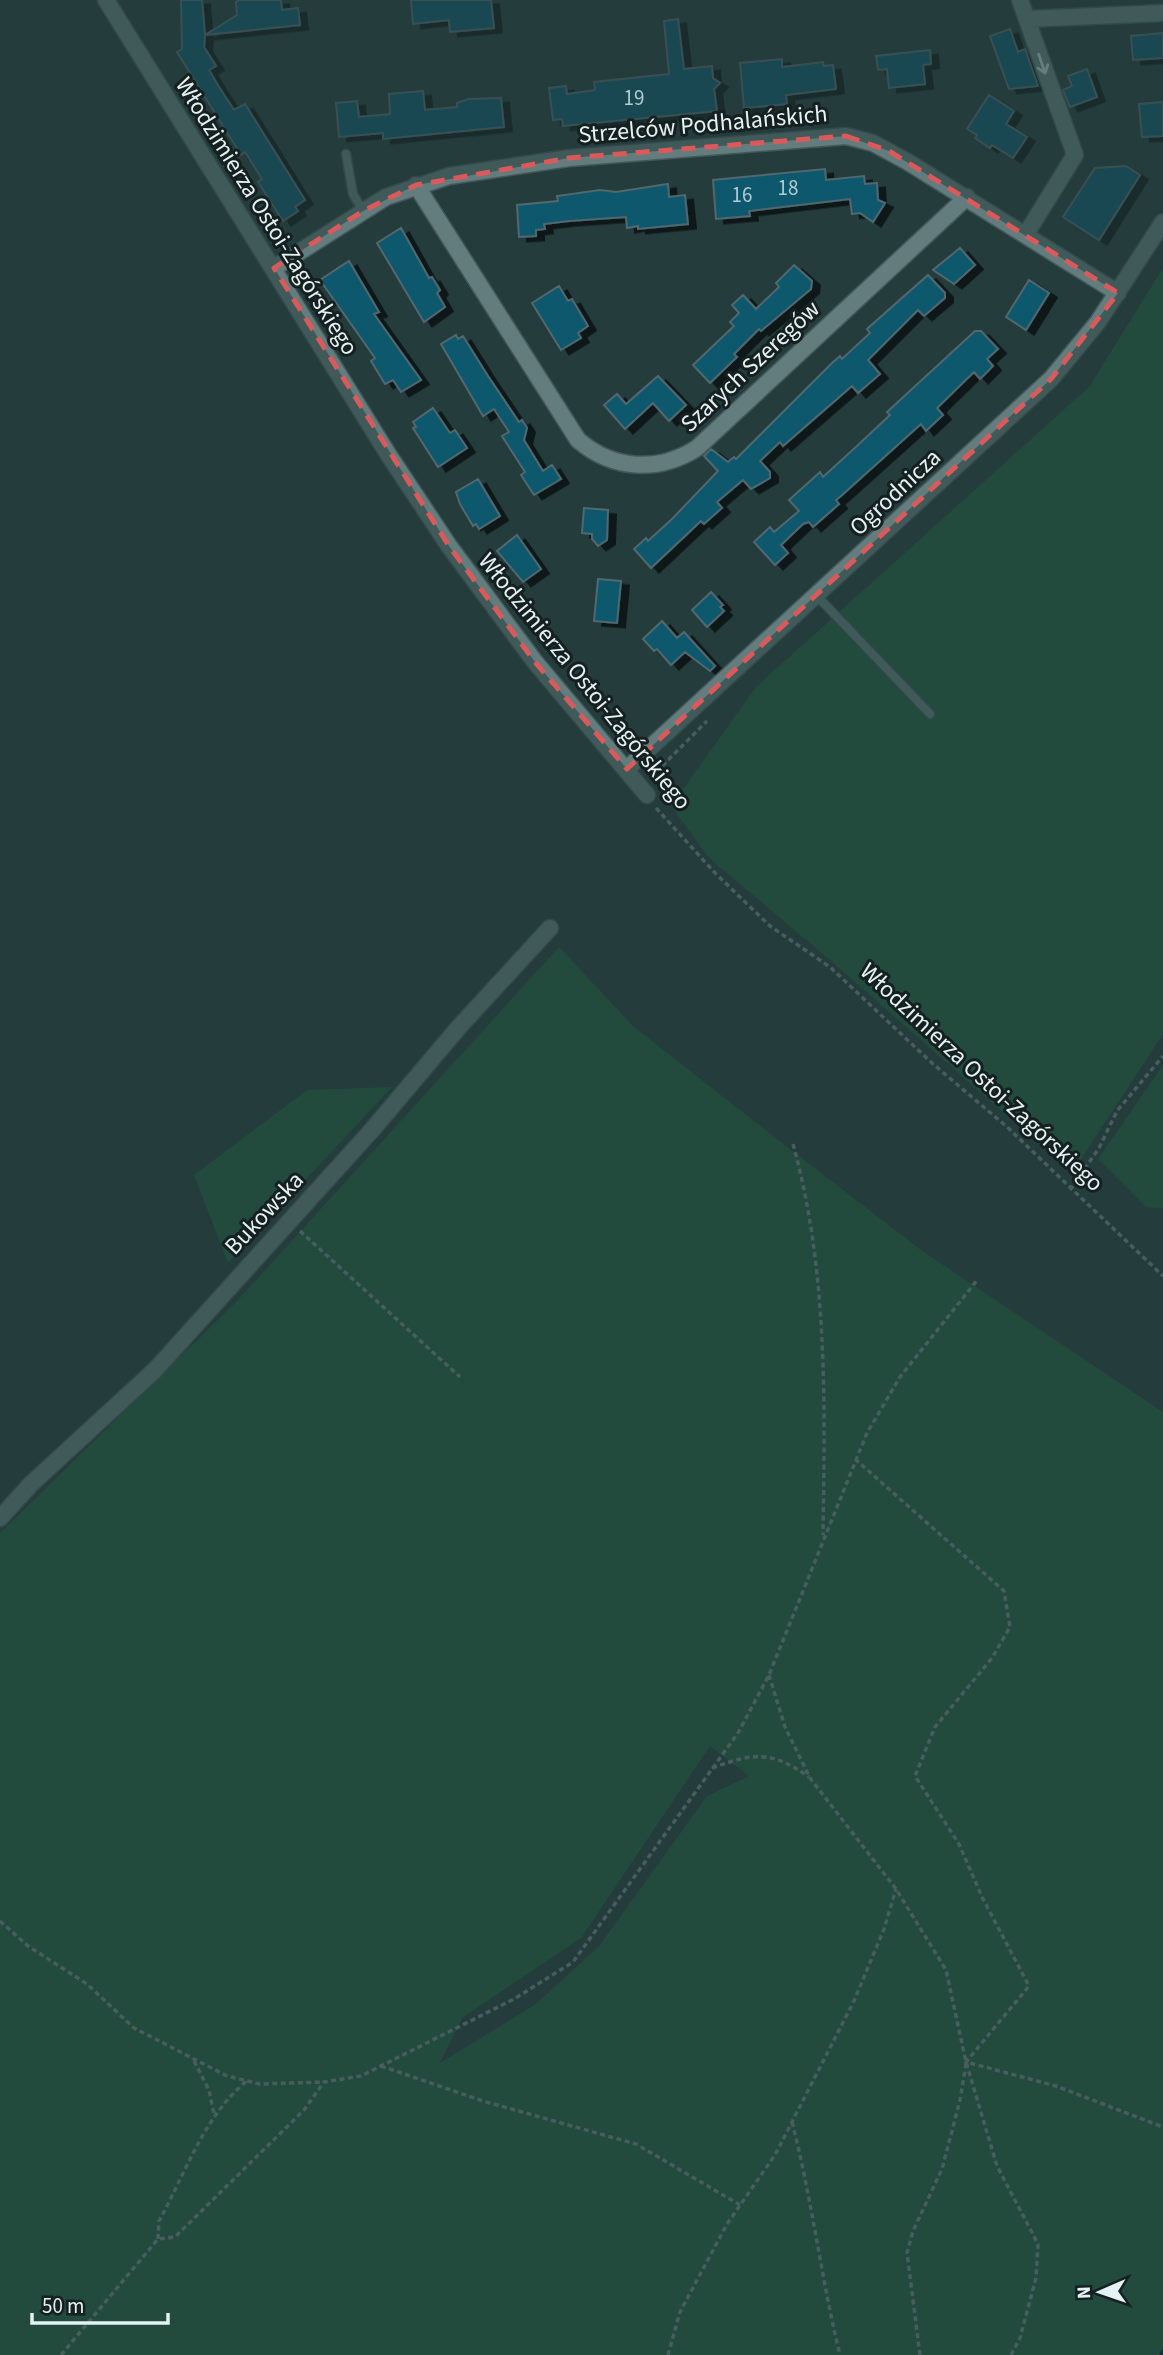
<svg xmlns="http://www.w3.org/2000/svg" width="1163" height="2355" font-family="'Source Sans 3',sans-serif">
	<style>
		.green { fill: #1f5c3f; fill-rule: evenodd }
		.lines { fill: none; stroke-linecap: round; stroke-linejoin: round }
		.stream { stroke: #031f32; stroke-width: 5 }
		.building { fill: #0c586d; stroke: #51676f; stroke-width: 2; filter: url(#shadow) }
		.service-casing { stroke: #44585a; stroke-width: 11 }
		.minor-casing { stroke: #44585a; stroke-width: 19 }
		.path { stroke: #738687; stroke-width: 3.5; stroke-dasharray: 5 3.5; stroke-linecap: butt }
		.service { stroke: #637c7d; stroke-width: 8 }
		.minor { stroke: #637c7d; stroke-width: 16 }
		.oneway { stroke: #b8c9ca }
		.marked { fill: none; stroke: #da5a5b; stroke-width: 5; stroke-dasharray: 14 9; stroke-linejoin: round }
		.labels { text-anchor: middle; stroke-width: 6; stroke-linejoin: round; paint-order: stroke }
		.number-label { font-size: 21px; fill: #afccd2 }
		.street-label { font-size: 24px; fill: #e5f2f3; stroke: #162021 }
	</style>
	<defs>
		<filter id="shadow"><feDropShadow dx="8" dy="4.5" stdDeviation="0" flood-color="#0009"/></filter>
	</defs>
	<rect width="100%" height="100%" fill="#253c3d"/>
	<path class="green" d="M1163,268V1034L1072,1173L830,960L709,858L671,806L756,687L1089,387Z
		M559,947L634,1027L777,1139L921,1250L1163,1412V2355H0V1533L236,1302ZM710,1746L749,1776L707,1796L599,1946L536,2004L440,2063L462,2018L581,1938Z
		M1163,1065V1208L1146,1207L1098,1159Z
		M392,1087L228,1263L194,1175L307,1090Z"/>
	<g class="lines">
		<path class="stream" d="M1162,2355L1163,2352"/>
	</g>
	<path class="building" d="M181,0H202L205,35L237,15L236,2L239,0H281L282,10L298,8L300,25L205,35L204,47L216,66L209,70L219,87L234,110L245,104L305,200L295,207L298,211L283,221L258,182L262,179L245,152L241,155L177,52L182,49Z
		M411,0H491L494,28L450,32L449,20L413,24Z
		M678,19L684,69L712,66L713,78L720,83L714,89L717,111L563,126L562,119L553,120L549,88L566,86L567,94L595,90L594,82L669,74L664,21Z
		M1010,29L1018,52L1025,49L1038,86L1009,89L990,36Z
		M1163,33V58L1133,60L1131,36Z
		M930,50L931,64L923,65L925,84L889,88L887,69L878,70L876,56Z
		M782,59V67L823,62L824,66L833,65L836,89L786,95L787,104L744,108L740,63Z
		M1087,69L1097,97L1070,107L1063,90L1072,86L1068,76Z
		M423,91L425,110L457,107V103L469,99L501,98L504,127L383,139V133L339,137L336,103L357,101L359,117L390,114L389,94Z
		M989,95L1014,111L1006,124L1027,137L1013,158L992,145L990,148L975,138L977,135L967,129Z
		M1163,102V136L1142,137L1139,104Z
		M1126,166L1140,175L1099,240L1063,217L1095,168Z
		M825,169L826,180L864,176L865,184L877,183L878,200L885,203L873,222L860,213L852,214L850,199L749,211L750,216L716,219L713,180Z
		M668,184L669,197L685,195L688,224L638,229V226L627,228L626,217L569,221L544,224L545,229L536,230V236L519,237L517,205L558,201L557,196L600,190L616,192Z
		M401,228L429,278L432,277L440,290L437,293L445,307L424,322L377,243Z
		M960,248L975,265L954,284L933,270Z
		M349,261L379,312L374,314L421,380L401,392L393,380L385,384L371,361L375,358L320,280Z
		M794,265L812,281L811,289L761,331L759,329L734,354L737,357L710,383L693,365L734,326L730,322L739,313L732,305L743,295L756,309L779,287L776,283Z
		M928,275L945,293V298L924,316L918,310L868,360L880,374L858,393L852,386L783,446L780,442L760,461L770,472V478L751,489L743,480L717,502L722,508L704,524L701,521L651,568L634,549L646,538L648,541L672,519L718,471L704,456L711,449L728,462L734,457L736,459L832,363L840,356L842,359L870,333L867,329Z
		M1029,280L1049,293L1026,330L1006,317Z
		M559,286L568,301L572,299L588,326L578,333L581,338L561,350L532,303Z
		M975,331H981L998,349L987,359L993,366L980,379L974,372L937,408L943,415L926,431L921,424L841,496L836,500L839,504L813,527L809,522L803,524L781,545L788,553L775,565L754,542L770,527L774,532L799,511L789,500L820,472L823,477L858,445L890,415L887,412Z
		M456,335L458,339L463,336L488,376L519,422L522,420L527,428L524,440L543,471L552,465L561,479L534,495L521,475L525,472L502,436L509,432L494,409L483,416L441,344Z
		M658,376L686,405L669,421L653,403L625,429L604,405L617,394L626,404Z
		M433,408L450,433L455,430L467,448L438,467L413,428L416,427L413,422Z
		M478,479L500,516L479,529L476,524L473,526L460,504L456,492Z
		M584,508L608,510L607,540L598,546L592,539V534L582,533Z
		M517,535L541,569L523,582L497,551Z
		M598,579L621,581L617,623L594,621Z
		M711,592L723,605L720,607L724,611L707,627L692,610Z
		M662,621L677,638L684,632L715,666L710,671L685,652L671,665L657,649L654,651L643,639Z"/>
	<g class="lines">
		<g class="service-casing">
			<path id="service" d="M346,154L353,194L363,211
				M817,596L930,714"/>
		</g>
		<g class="minor-casing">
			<path id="minor" d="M106,0L388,454L449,546L535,662L647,795
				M1020,0L1075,155L1026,234
				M1027,19L1163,13
				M416,185L578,440C613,470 658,473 697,448L967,197
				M274,268L386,197L449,176L569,158L846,136L873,143L908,162L1118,293
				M627,769L1051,379L1098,322L1163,222
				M0,1518L31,1484L155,1370L372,1130L459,1027L550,928"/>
		</g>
		<path class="path" d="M656,781L659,769L707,721
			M656,808L716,874L770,926L830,967L933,1064L1006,1126L1163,1276
			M793,1144C828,1270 825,1405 823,1535
			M1070,1190L1099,1148L1117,1111L1163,1056
			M300,1231L460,1377
			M855,1459L1004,1591L1010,1627L992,1658L935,1727L915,1776L959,1844L982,1897L1029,1986L966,2062L1056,2086L1163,2127
			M769,1675L785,1727L810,1778L896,1889L946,1970L966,2062L997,2166L1038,2244L1036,2278L1020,2338L1011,2355
			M712,1768C754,1753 771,1750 809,1777
			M0,1921L28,1946L87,1984L134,2028L227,2076L260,2084L324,2082
			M194,2061L209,2090L214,2114
			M381,2066L483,2101L636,2144L740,2205
			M792,2122C812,2199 821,2278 840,2355
			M158,2239L159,2221C185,2174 205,2114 247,2081
			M61,2355L158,2239L175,2237L304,2110L324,2082L361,2076L514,1999L573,1962L738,1733L769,1675L867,1433L900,1377L978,1279
			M668,2355L680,2312L727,2224L775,2155L854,2001L884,1929L896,1889
			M920,2355L907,2253L913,2231L942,2169L960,2100L966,2064"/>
		<use href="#service" class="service"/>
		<use href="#minor" class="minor"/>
	</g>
	<defs><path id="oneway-shaft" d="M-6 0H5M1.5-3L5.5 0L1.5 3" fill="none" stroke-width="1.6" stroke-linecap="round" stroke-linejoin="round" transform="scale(1.75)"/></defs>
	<use class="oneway" href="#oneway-shaft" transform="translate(1042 64) rotate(71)"/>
	<path d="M0 0H1163V2355H0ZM846,136L889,151L1118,293L1051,379L627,769L535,662L449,546L274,268L363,211L416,185L569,158Z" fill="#253c3d" fill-opacity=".55" fill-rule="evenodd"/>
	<path class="marked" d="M846,136L889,151L1118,293L1051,379L627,769L535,662L449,546L274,268L363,211L416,185L569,158Z"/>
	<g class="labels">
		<g class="number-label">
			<text x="634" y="105">19</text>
			<text x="788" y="195">18</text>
			<text x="742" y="202">16</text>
		</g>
		<g class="street-label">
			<text transform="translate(703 124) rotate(-5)" y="8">Strzelców Podhalańskich</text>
			<text transform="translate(267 216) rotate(58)" y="8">Włodzimierza Ostoi-Zagórskiego</text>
			<text transform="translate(750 366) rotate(-43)" y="8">Szarych Szeregów</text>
			<text transform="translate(895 492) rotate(-43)" y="8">Ogrodnicza</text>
			<text transform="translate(585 681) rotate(51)" y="8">Włodzimierza Ostoi-Zagórskiego</text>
			<text transform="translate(982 1077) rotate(43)" y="8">Włodzimierza Ostoi-Zagórskiego</text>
			<text transform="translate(264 1213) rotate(-47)" y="8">Bukowska</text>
		</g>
	</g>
	<g transform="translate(1100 2292) rotate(268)" stroke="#162021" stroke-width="5" paint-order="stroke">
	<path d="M0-5L12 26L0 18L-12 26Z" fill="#e5f2f3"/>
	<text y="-10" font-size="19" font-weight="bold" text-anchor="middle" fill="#e5f2f3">N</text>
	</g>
	<path d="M32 2313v10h136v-10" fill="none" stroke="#e5f2f3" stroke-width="3.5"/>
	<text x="42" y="2313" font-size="21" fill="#e5f2f3" stroke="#162021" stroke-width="5" paint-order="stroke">50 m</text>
</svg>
